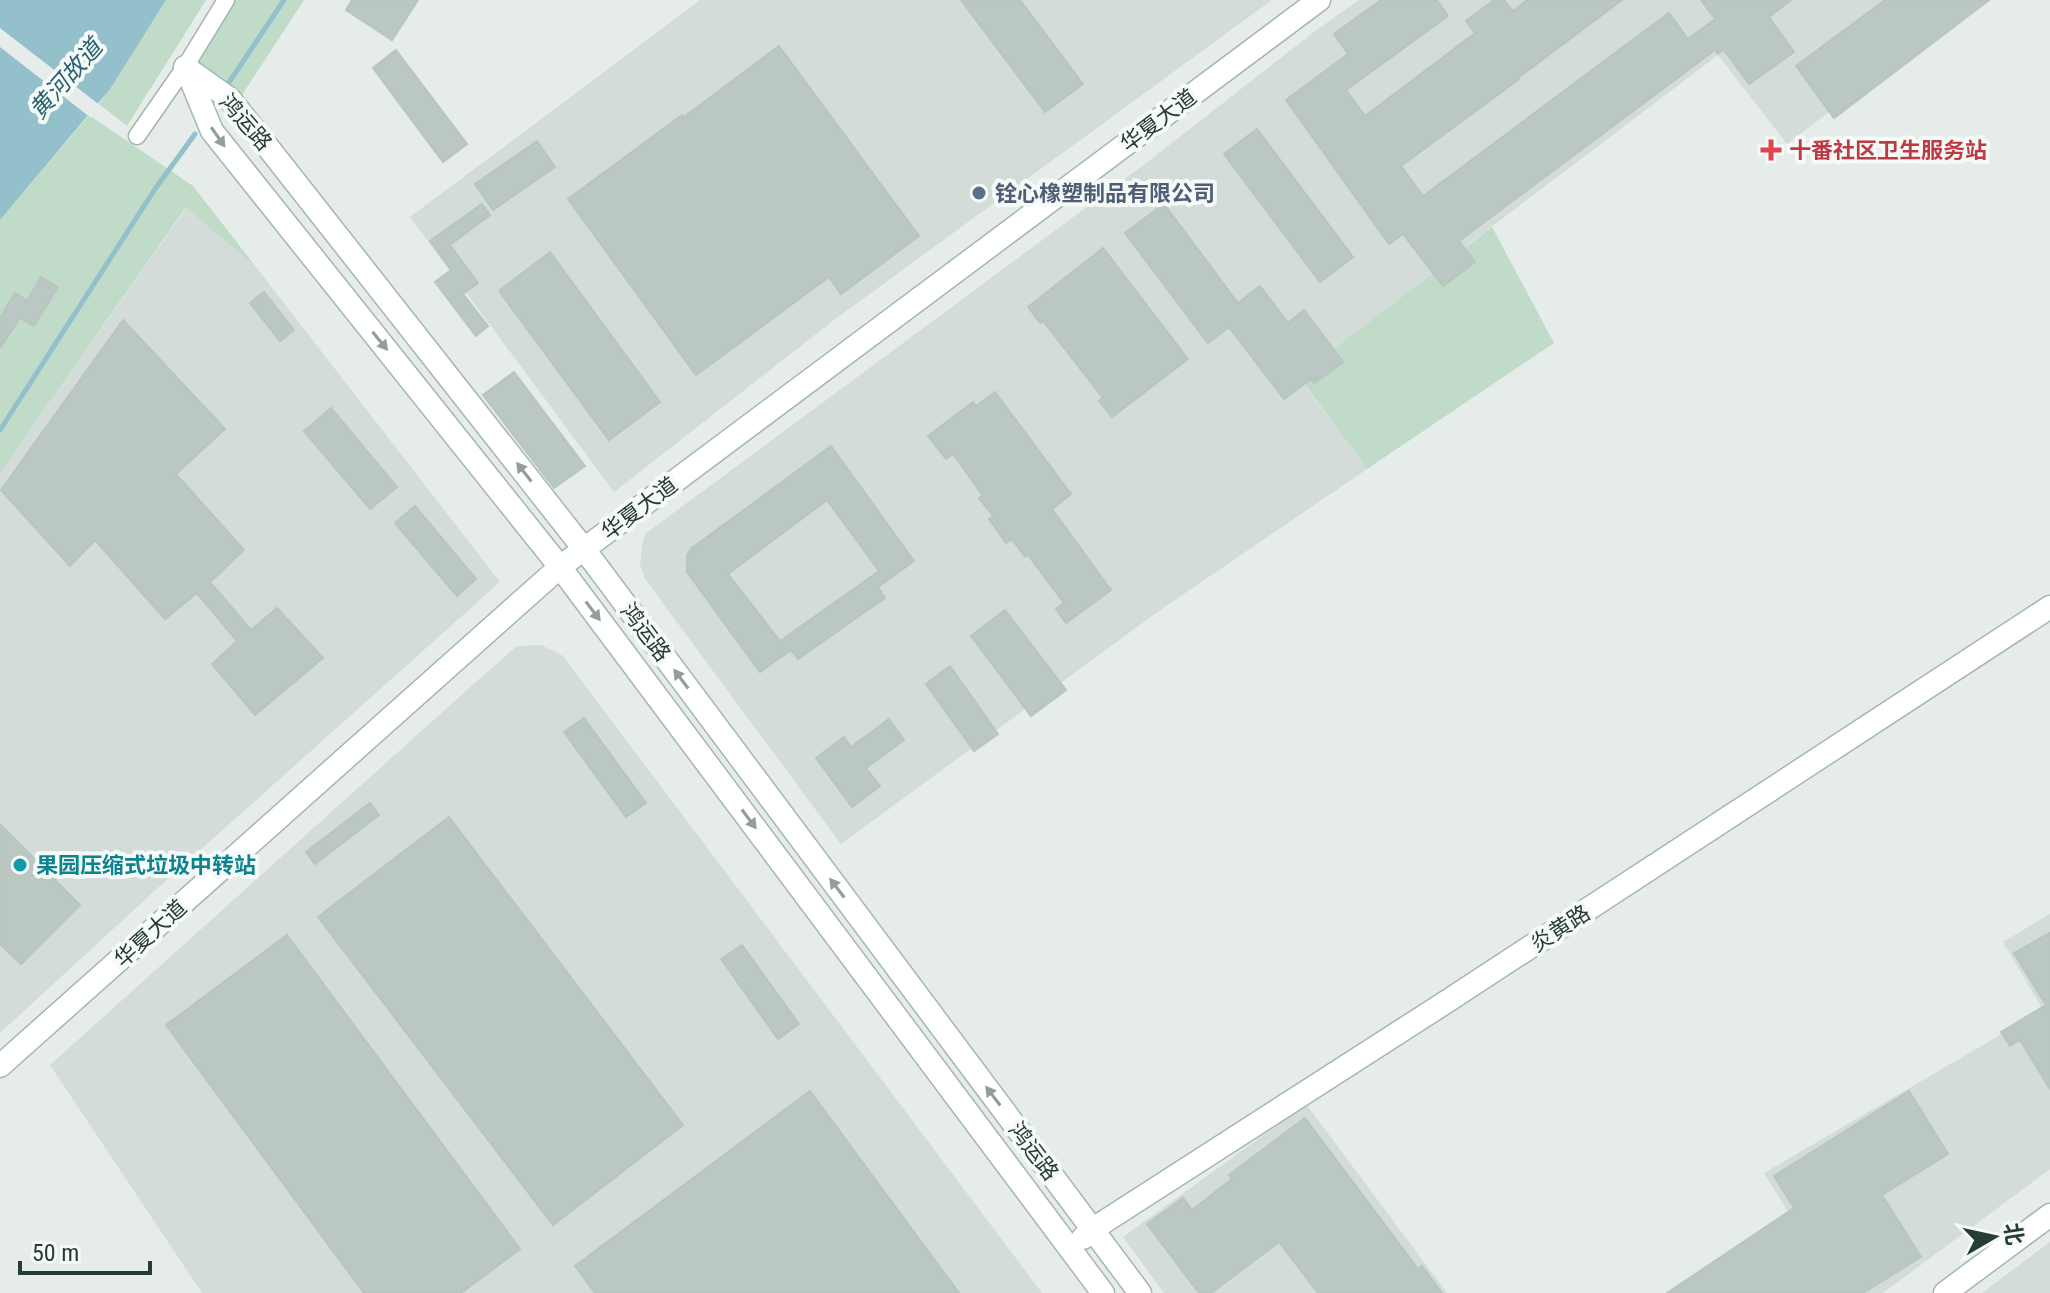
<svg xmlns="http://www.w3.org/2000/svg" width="2050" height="1293" font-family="'Roboto Condensed','Noto Sans SC',sans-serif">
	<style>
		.built { fill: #d3dcd8 }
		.green { fill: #c0dbc8 }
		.water { fill: #93c0cb }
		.pier { fill: #e5ece9 }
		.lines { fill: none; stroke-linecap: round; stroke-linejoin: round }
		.stream { stroke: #93c0cb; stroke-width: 5 }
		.building { fill: #bac7c2; stroke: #b8c5c0; stroke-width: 2; fill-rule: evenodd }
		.street-casing { stroke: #a8b4b0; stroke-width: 19 }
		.secondary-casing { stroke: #a4b7b1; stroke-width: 25 }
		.street { stroke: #fff; stroke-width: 16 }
		.secondary { stroke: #fff; stroke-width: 22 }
		.oneway { fill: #929e9b }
		.health-dot { fill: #e0444e; stroke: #f5f9f7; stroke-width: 3 }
		.service-dot { fill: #5c6f8a; stroke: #f5f9f7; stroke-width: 3 }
		.culture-dot { fill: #0f9aa8; stroke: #f5f9f7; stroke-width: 3 }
		.labels { text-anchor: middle; stroke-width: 8; stroke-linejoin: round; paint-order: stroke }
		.street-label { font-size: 22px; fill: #263c37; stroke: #f5f9f7 }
		.health-label { font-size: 22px; font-weight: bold; fill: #be3a42; stroke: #f5f9f7; text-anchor: start }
		.service-label { font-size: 22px; font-weight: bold; fill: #4e5e75; stroke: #f5f9f7; text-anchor: start }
		.culture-label { font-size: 22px; font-weight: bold; fill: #0d838f; stroke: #f5f9f7; text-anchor: start }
		.water-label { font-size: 24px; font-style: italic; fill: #266271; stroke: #f5f9f7 }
	</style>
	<rect width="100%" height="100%" fill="#e5ece9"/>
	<path class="built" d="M700,0H1272L834,320L614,492L410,217Z
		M1359,0H1975L1787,144L1718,55L1465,247L1299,377L1367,469L1156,613L841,844L645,579L640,564L642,545L645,534L1145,164L1314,32Z
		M187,207L256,267L500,582L161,885L0,1033V473Z
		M541,645L563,656L1042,1293H202L50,1065L487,672L517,646Z
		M2050,914V1169L1883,1293H1668L1788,1212L1764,1173L2043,1010L2003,942Z
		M1306,1104L1447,1293H1164L1123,1237Z
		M2050,1242V1293H1982Z"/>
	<path class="green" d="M166,0H206L127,126L99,104Z
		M235,0H304L242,95L195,64Z
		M89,115L193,186L256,267L186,207L0,473V220Z
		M1492,227L1554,343L1367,469L1299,376Z"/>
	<path class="water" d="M0,0H166L110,89L0,220Z"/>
	<path class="pier" d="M0,28L101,106L91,118L0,47Z"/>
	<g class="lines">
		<path class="stream" d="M228,84L284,0
			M0,430L155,189L195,134"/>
	</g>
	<path class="building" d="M352,0H418L392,40L346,10Z
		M961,0H1020L1083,84L1045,112Z
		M1381,0H1437L1448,16L1346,90L1365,116L1475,33L1466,21L1494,0H1504L1513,11L1527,0H1622L1518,78L1519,79L1503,91L1401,166L1423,196L1669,13L1688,39L1715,19L1701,0H1791L1769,17L1794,52L1749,84L1724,50L1718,54L1715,50L1459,241L1475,262L1443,286L1403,234L1389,244L1286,100L1348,54L1334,34Z
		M1885,0H1989L1834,118L1796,66Z
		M779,46L919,236L841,294L829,277L696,375L568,199L682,115L684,117Z
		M396,50L467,144L443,162L373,68Z
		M1257,129L1353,257L1320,282L1224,154Z
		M537,141L555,167L493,210L475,184Z
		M482,204L490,215L450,245L478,283L463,294L488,326L476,336L435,282L451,270L430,241Z
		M1164,204L1238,303L1260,286L1288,323L1304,310L1343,362L1314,383L1311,379L1284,399L1229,327L1208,343L1125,233Z
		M1103,248L1188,359L1112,417L1099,401L1103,398L1043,321L1040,323L1028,307Z
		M550,252L660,402L609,440L499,291Z
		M41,277L58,287L34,326L20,318L0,348V318L15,293L27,301Z
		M264,292L294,330L280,341L250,303Z
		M123,320L225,429L176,474L244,550L210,582L251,630L277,608L323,658L255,715L212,664L237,641L197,593L165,619L95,540L70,566L1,490Z
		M514,372L585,466L554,488L483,395Z
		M995,392L1071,494L1052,509L1111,590L1066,623L1056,609L1064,603L1028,555L1025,557L1012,539L1006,543L989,519L993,516L979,498L983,496L953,454L946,459L928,436L973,402L976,406Z
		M331,408L397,487L370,509L304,431Z
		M831,446L914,561L878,587L885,598L798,659L791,650L760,672L687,572V555L692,548ZM827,500L879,571L780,641L728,574Z
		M415,506L476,579L457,596L395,523Z
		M1005,610L1066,690L1031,716L971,636Z
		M950,666L998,734L974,751L926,684Z
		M584,718L646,803L626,817L564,732Z
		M889,719L904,740L866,768L880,786L852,807L816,758L844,737L851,747Z
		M370,803L379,815L315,864L306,852Z
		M449,817L683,1125L553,1225L318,917Z
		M0,824L80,905L21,964L0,944Z
		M2050,933V1089L2020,1040L2010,1046L2001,1032L2046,1005L2014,953Z
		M287,935L520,1249L461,1293H364L166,1025Z
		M742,945L799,1024L778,1039L721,959Z
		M810,1091L959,1293H595L575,1266Z
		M1909,1091L1948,1154L1882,1195L1921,1257L1863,1293H1667L1794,1208L1774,1176Z
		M1305,1118L1418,1269L1422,1266L1442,1293H1318L1279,1242L1211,1293H1199L1147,1224L1183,1198L1192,1210L1232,1179L1229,1175Z"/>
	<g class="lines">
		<g class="street-casing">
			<path id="street" d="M137,136L185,67L226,0"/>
		</g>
		<g class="secondary-casing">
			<path id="secondary" d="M185,67L230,99L584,549L1140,1293
				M186,68L212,131L560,567L1103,1293
				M0,1066L560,567L1319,0
				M1083,1238L1093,1229L1446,1002L2050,607
				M1945,1293L2050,1215"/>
		</g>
		<use href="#street" class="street"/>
		<use href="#secondary" class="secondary"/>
	</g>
	<defs><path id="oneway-solid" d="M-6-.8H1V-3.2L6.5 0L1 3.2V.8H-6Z" transform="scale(2)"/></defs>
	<g class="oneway">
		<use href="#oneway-solid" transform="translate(218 137) rotate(55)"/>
		<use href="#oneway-solid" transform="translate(380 341) rotate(51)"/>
		<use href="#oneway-solid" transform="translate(524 472) rotate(-128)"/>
		<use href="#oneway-solid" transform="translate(593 611) rotate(53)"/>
		<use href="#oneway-solid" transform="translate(681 679) rotate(-127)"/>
		<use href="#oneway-solid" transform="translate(749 819) rotate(53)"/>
		<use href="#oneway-solid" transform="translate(837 888) rotate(-127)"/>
		<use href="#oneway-solid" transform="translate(993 1096) rotate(-127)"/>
	</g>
	<path class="health-dot" d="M1767 138h8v8h8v8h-8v8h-8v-8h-8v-8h8z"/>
	<circle class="service-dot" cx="979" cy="193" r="8"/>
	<circle class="culture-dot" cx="20" cy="865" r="8"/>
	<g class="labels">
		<g class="street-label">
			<text transform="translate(1158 120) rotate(-37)" y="8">华夏大道</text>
			<text transform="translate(246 122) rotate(49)" y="8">鸿运路</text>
			<text transform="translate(639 508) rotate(-37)" y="8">华夏大道</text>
			<text transform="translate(646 632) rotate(53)" y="8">鸿运路</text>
			<text transform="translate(1560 928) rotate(-33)" y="8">炎黄路</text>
			<text transform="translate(150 933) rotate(-42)" y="8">华夏大道</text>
			<text transform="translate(1034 1151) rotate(53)" y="8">鸿运路</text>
		</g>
		<g class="health-label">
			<text x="1789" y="158">十番社区卫生服务站</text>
		</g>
		<g class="service-label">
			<text x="995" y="201">铨心橡塑制品有限公司</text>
		</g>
		<g class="culture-label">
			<text x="36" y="873">果园压缩式垃圾中转站</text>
		</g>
		<g class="water-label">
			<text transform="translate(66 79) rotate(-49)" y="8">黄河故道</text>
		</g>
	</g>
	<g transform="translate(1994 1237) rotate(81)" stroke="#f5f9f7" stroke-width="6" paint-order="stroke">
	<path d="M0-6L14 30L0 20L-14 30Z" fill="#263c37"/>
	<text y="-12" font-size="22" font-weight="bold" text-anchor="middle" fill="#263c37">北</text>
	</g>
	<path d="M20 1261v12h130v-12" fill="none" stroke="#263c37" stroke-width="4"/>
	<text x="32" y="1261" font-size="24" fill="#263c37" stroke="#f5f9f7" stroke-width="6" paint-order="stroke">50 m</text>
</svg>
